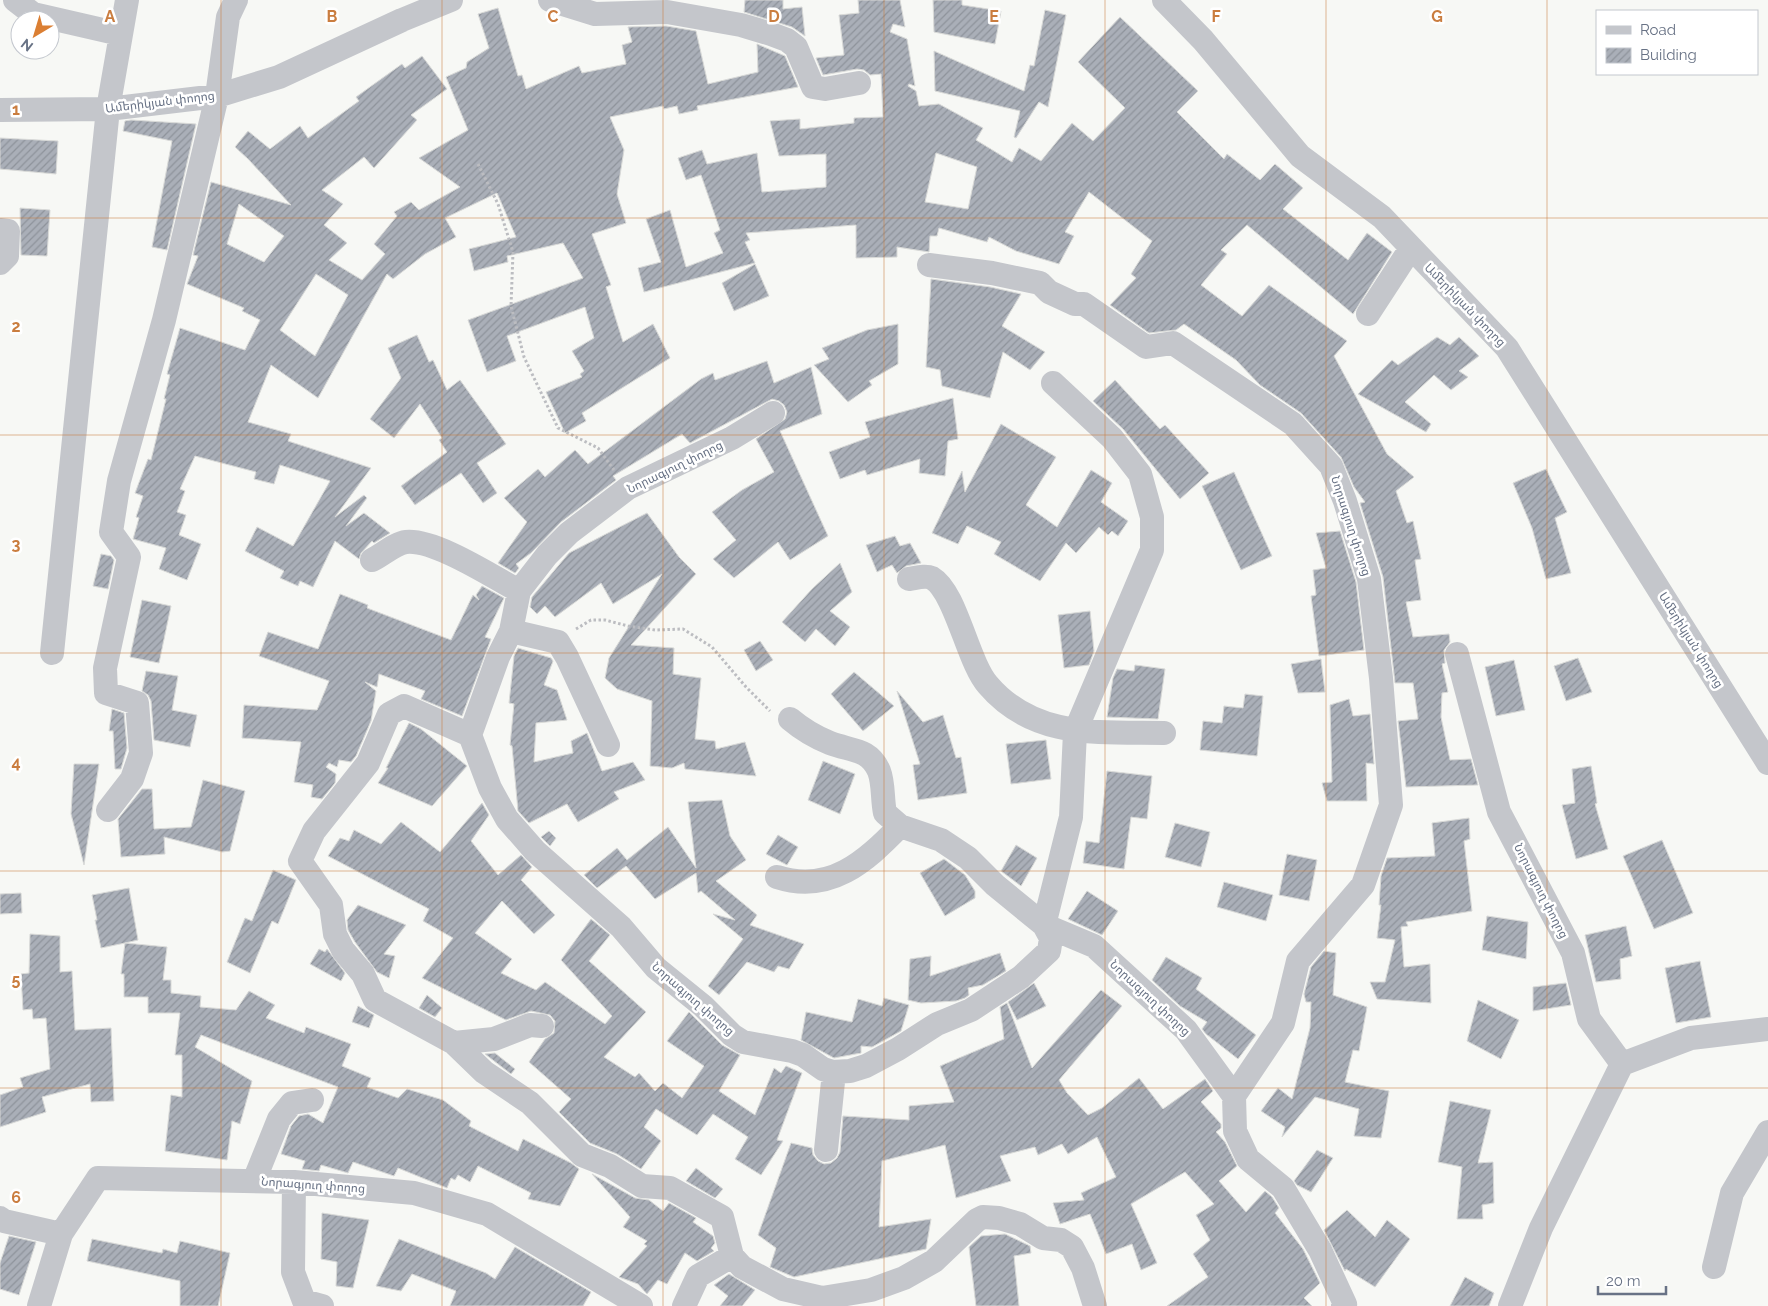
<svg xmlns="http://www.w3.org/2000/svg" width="1768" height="1306" font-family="Raleway,'Noto Sans Armenian',sans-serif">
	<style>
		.building { fill: url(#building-hatch); stroke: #d9dad8; fill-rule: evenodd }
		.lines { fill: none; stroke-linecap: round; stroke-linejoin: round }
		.path { stroke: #bcbdc1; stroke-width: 3; stroke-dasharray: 2.5 2.5; stroke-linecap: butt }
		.minor { stroke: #c4c6cb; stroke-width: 24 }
		.grid { fill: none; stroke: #ca7d3f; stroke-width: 1; stroke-opacity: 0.55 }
		.labels { text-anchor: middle; stroke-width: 5; stroke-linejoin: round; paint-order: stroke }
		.street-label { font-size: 12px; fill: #687285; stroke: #fff }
		.grid-label { font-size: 16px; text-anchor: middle; font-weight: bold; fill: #ca7d3f; stroke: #fff; stroke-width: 5; stroke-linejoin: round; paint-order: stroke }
	</style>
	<defs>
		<pattern id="building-hatch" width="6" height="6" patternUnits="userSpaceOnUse" patternTransform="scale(1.25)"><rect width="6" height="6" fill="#aaafb8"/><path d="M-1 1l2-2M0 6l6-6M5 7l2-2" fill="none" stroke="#8e939b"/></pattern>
	</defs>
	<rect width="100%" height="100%" fill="#f7f8f5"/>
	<path class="building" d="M745,0H783V9L802,7L805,36L792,27L744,12Z
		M858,0H900L905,27L893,24L890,32L907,39L915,86L909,84L908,86L916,91L919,106L939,104L983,128L976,140L1012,162L1019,148L1041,161L1072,123L1093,141L1125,108L1078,62L1120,17L1198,91L1177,112L1224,159L1227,154L1260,180L1275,164L1303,188L1283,209L1348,260L1367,233L1392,252L1353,314L1247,225L1221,250L1227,254L1201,285L1242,316L1269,285L1347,341L1334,356L1387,454L1414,477L1396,491L1407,523L1413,521L1421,559L1415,560L1421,600L1406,602L1413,637L1449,634L1450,642L1444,650L1445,663L1442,664L1448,692L1442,693L1441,717L1450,760L1471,759L1478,785L1406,787L1398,721L1418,719L1413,683H1395L1383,577L1360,503L1365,502L1354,487L1341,457L1301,413L1260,385L1236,360L1184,324L1176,330L1149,333L1110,305L1136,278L1131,274L1152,241L1089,192L1065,232L1074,236L1059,264L1016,251L989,237L987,242L939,228L937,236H930L929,252L897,247V257L856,258V225L746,233L750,240L745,242L755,263L644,292L638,268L661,262L646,219L670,210L686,267L723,253L714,233L720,230L701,175L686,180L678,158L702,150L707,164L757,153L762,192L826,187V154L779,156L770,121L800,119V129L854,123V118L883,117L881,74L870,75L864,70L857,69L823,75L816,58L844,55L839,15L859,13ZM936,153L977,167L968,209L925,202Z
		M933,0H962V5L1001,11L995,44L934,32Z
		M498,8L518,76L522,75L526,89L579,66L582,73L626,64L622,45L632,42L628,27L666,26L696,31L708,84L758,72L757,44L785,56L798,87L697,106L698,110L679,114L677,106L664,109L663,106L610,117L624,150L617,194L626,223L592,234L611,285L606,287L623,342L653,324L670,358L582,413L586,421L565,433L546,392L582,377L580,374L584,371L572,351L594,338L585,307L507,336L516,361L487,372L468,320L583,278L563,243L507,256L508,262L474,271L469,249L516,237L497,193L445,218L456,237L425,254L393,279L387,274L318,398L271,365L248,422L291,434L288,441L371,468L335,517L364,495L367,498L346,526L364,513L390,533L374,543L372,541L361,553L359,559L335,541L313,587L300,581L298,586L280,578L284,571L245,551L257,527L293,546L330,481L280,465L274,484L254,479L256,472L195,456L180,489L185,491L177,512L186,515L179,535L201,544L187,580L159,569L166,548L133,539L139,518L136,517L143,496L135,493L148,459L151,460L166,399H164L170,375L167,374L180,328L245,350L260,320L242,311L244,308L187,284L198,256L193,255L211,182L291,205L248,159L235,147L248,131L270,149L300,126L308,138L359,101L356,97L402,64L405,68L422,56L447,89L411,115L417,120L374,168L364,157L322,190L343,204L324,225L347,243L329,260L362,280L385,254L374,244L397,216L394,212L411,202L419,210L460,187L419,158L468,130L446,77L466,68L467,62L489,48L478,14ZM239,204L284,236L264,262L227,244ZM316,274L348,295L315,356L280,330Z
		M1045,10L1066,15L1048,107L1039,102L1016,138L1014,137L1020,111L935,91L934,51L1024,91L1030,65L1034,66Z
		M131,120L196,124L167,250L152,247L172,141L123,131L125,121Z
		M0,138L58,141L56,174L0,169Z
		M20,208L50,210L47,256L21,255Z
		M755,264L769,296L734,311L722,283Z
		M931,279L990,287L1021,294L1002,326L1045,352L1030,370L1003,352L990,398L942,386L940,370L926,367Z
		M898,324V364L869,381L872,385L848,402L814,365L829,359L822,348L867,330Z
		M417,335L429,362L433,360L447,390L460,380L506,444L477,463L497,493L483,503L461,473L415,505L401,486L447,452L439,440L442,438L420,404L394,438L370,419L401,378L388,348Z
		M1437,337L1450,345L1459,337L1479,356L1459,371L1468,377L1451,390L1434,375L1405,402L1431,424L1426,432L1358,394L1392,360L1398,365Z
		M767,361L774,383L811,367L822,414L780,431L828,536L790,560L778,542L734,578L713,559L736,540L712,512L742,490L774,472L756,439L785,419L787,412L784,405L779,401L772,399L690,443L682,434L613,476L616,480L561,522L531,553L516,564L519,568L515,573L498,563L527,522L504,498L538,469L545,477L575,450L588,464L701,379L713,373L715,380Z
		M1115,380L1160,429L1165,425L1209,473L1180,499L1123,429L1093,401Z
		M953,398L958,439L948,441L945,476L919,473L920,459L867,475L865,470L840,479L829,452L870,437L865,422Z
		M1001,424L1056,457L1026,505L1057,527L1091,470L1112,483L1101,502L1128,521L1118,536L1112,531L1108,535L1099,527L1076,553L1066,543L1040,581L994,554L1001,542L967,526L958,544L932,533L962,471L965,492Z
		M1546,469L1567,512L1555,518L1571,573L1546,579L1532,528L1513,483Z
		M1234,472L1272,556L1241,570L1202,486Z
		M647,513L679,557L696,574L631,645L674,648L673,674L701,678L695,739L715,741L716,749L745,742L756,776L685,769L684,763L672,768L650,766L652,701L617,689L605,678L609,658L662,574L613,604L601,583L555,617L545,606L537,614L530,607L532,597L569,553Z
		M1340,531L1356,582L1364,650L1319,656L1311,596L1316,595L1313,570L1326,568L1316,533Z
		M895,536L900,546L910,543L921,563L906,566L897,573L892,565L877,572L866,545Z
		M101,554L111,556L114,560L108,589L93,586Z
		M840,563L852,592L830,611L850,627L835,646L816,629L805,642L782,622L812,589Z
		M482,586L504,598L485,637L491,639L462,716L421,699L425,691L379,674L377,687L365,682L376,691L371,721L356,756L351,762L339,760L337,767L329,763L326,767L336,774L335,783L322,799L311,797L313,785L294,782L301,742L242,738L244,705L317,710L329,681L259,656L268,632L318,649L340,594L368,605L367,608L451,640L473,595L479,600L476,595Z
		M142,600L171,606L159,663L130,657Z
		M1090,611L1094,651L1089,665L1064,668L1058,615Z
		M760,641L773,660L756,671L744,650Z
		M518,648L551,658L553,661L544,685L557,690L567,720L536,723L534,762L573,753L571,741L587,733L602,771L633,762L645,780L614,792L619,799L578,822L567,804L529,823L518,811L512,746L510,745L514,704L509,703L514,656Z
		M1578,658L1592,692L1566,701L1554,666Z
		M1321,659L1325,692L1298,693L1291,664Z
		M1514,660L1525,710L1496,716L1485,667Z
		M1135,665L1165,669L1158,719L1107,717L1113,678L1117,669L1134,671Z
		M146,671L178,676L172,710L197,715L190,747L154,740L151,701L148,695L142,691Z
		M854,672L894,706L863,731L831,694Z
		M897,691L923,722L943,715L956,758L961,757L967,793L918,800L913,765L920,764Z
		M1245,694L1263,696L1257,756L1200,750L1203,721L1222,723L1224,706L1243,708Z
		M1349,699L1353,716L1370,714L1374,764L1366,763L1367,801H1327L1322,783L1332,782L1330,705Z
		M112,709L124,713L127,748L121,769H115L113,731H109Z
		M409,723L421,729L467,766L432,806L378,783L388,768H386Z
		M1046,740L1051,779L1011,784L1006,744Z
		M823,761L855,774L840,814L808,800Z
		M74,764H99L84,865L71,814Z
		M1591,766L1597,803L1595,804L1608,849L1576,859L1562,805L1575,803L1572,769Z
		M1107,771L1152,776L1147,819L1131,817L1124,869L1083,863L1086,841L1099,843Z
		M203,780L245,791L230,851L222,852L164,837L165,854L121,857L118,819L142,789H152L154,829L191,827Z
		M722,800L730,836L746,860L716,881L757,915L750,925L804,944L789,969L778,966L774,972L747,962L719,995L708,986L743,939L713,914L735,920L701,891L698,893L696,873L655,899L626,866L597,888L584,875L617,848L627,860L668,827L696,868L688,802Z
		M482,803L489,815L471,841L498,875L521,855L532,867L521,880L555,915L534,934L502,901L475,933L512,959L501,973L536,990L545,982L605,1024L612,1016L561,960L591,919L610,935L589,961L646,1012L604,1057L635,1077L639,1073L655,1091L663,1083L682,1098L704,1066L667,1041L689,1012L722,1045L740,1055L719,1091L755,1115L774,1068L781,1073L786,1066L802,1073L777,1140L783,1141L761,1175L735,1159L748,1137L713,1114L697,1135L656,1109L644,1127L661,1141L641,1169L617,1154L590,1143L559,1112L571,1099L529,1062L545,1039L554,1033L555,1021L550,1015L531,1011L506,1020L422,978L453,938L423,921L429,909L328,856L340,838L349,841L354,830L381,844L401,822L440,852Z
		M1469,818L1470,839L1464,841L1472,911L1406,922L1408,926L1401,927L1404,967L1430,964L1431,1003L1377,999L1370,982H1385L1395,940L1377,938L1381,905H1379L1381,876L1387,858L1435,856L1432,823Z
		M1175,823L1210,832L1201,867L1165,857Z
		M549,831L556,838L550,846L541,837Z
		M778,835L798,847L787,865L766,854Z
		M1662,840L1693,913L1654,929L1623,856Z
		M1016,845L1037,858L1021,886L1001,871Z
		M1287,854L1317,860L1309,901L1279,895Z
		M944,859L965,875L975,891V898L945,916L920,873Z
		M273,870L296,880L278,924L272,921L250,973L227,962L245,918L252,921Z
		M1224,882L1273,895L1266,921L1217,907Z
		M129,888L138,940L125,943L167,947L163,980H171V993L201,996L200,1007L236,1010L249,991L275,1005L266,1018L304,1033L306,1027L351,1044L342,1066L371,1078L367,1087L398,1098L407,1089L443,1100L471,1121L469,1126L518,1151L523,1139L571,1163L579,1169L560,1206L528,1199L531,1193L478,1166L470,1182L458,1175L455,1180L451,1178L447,1188L398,1168L394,1176L353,1162L348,1173L321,1165L319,1171L302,1169L305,1161L281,1154L291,1126L299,1116L308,1114L323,1123L338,1087L201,1035L195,1047L252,1081L240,1124L232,1121L227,1160L165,1151L171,1095L182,1097V1055H175L180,1013H148V997H124V974H121L125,943L101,948L95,920H97L92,895Z
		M1087,891L1118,911L1102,935L1068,919Z
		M21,893L22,913L0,914V894Z
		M358,905L406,925L384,954L395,956L389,978L377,972L355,942L348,930L347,920Z
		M1487,916L1528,922L1526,959L1482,950Z
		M1626,926L1632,956L1620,959L1621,979L1596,982L1585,935Z
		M30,934L60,936V972L72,971L75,1030L111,1028L114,1101L91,1102L90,1084L42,1097L46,1112L0,1127V1095L23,1087L20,1078L50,1069L46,1018L33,1019L32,1009L23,1010L21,974L29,973Z
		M319,949L325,952L327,949L345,973L341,981L310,964Z
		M1324,951L1336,953L1333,995L1367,1007L1359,1051L1353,1050L1345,1082L1389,1091L1381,1138L1354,1136L1359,1109L1315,1097L1282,1137L1285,1127L1261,1111L1278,1088L1292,1099L1310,1028L1311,1002H1306L1304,994L1311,967Z
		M1000,953L1006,971L983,985L968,988L969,995L965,998L956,1001L921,1003L908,1000L910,959L931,956L930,976Z
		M1166,957L1202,978L1196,989L1256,1035L1238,1059L1206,1034L1202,1029L1207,1022L1180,1006L1152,980Z
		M1700,961L1711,1017L1676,1023L1665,968Z
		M1034,983L1046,1006L1017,1020L1008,1002Z
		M1566,983L1571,1005L1533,1011V987Z
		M1101,990L1122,1006L1059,1080L1067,1093L1088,1115L1102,1108L1139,1078L1163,1109L1205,1079L1213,1091L1201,1102L1221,1124V1128L1216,1132L1225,1142L1237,1166L1219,1181L1246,1212L1265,1191L1272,1197L1279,1208L1275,1213L1303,1249L1320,1283L1304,1298L1312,1306H1167L1208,1277L1193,1254L1210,1240L1196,1215L1214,1204L1185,1172L1131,1204L1157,1263L1141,1270L1132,1244L1106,1254L1090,1214L1060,1224L1053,1203L1084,1200L1081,1193L1116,1177L1097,1137L1068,1154L1062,1144L1038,1155L1035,1147L1000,1156L1011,1181L956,1198L945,1145L882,1161L879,1227L931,1219L926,1249L794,1277L770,1267L776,1248L758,1235L791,1143L812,1148L813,1155L818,1161L824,1164L831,1163L837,1158L840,1152L843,1116L909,1120V1106L954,1102L940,1066L1004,1039L1000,1007L1007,1003L1032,1068Z
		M427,995L442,1008L435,1017L419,1008Z
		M884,998L909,1005L901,1031L872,1047L861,1046V1053L834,1058L801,1040L806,1012L852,1022L858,999L882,1006Z
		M1478,1000L1519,1020L1501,1059L1467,1041Z
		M358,1006L374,1015L369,1028L352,1022Z
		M495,1053L515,1069L511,1074L485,1054Z
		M1450,1101L1491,1110L1478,1163L1493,1162L1494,1203L1482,1205L1483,1219H1457L1462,1167L1438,1162Z
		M1317,1150L1333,1158L1311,1192L1297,1185L1294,1181Z
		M696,1168L723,1189L715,1198L686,1181Z
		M592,1174L635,1198L649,1200L663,1211L669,1203L696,1218L693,1222L713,1236L715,1243L711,1248L714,1251L697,1261L685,1253L667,1284L658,1280L647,1294L638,1284L619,1277L647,1246L644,1244L647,1241L623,1227L630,1217Z
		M1347,1210L1375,1237L1387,1220L1410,1239L1375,1287L1346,1269L1345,1271L1324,1230Z
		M322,1213L369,1220L353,1288L336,1286L337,1262L321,1259Z
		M1005,1234L1030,1246L1031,1253L1014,1256L1019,1306H976L969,1247L981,1236Z
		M9,1236L36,1242L19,1295L0,1289V1263Z
		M92,1239L162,1253L163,1249L177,1253L180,1241L230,1253L218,1306H180V1281L87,1261Z
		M399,1239L486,1273L495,1279L515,1247L591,1292L583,1306H450L456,1291L412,1274L401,1291L376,1286Z
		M729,1274L755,1290L742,1306H720L728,1296L714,1285Z
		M1465,1277L1494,1293L1489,1306H1450Z"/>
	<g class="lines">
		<path class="path" d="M478,164L498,204L513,252L511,306L524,357L558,428L598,448L614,470
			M576,629L591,620H605L628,626L655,630L683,629L712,647L746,687L770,711"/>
		<path class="minor" d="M15,0L33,14L120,34
			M550,0L595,14L667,12L741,25L771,34L787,40L796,47L813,87L825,89L859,83
			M1164,0L1203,40L1300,156L1382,217L1507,348L1768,763
			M0,110L108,109L217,96L279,77L402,20L451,0
			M0,230L8,231L7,256L0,263
			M929,265L992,273L1040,283L1049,292L1075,304H1084L1146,347L1173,343L1293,424L1331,466L1345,501L1369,579L1381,678L1391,805L1363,885L1298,961L1283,1023L1234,1096
			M1368,314L1411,248
			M773,413L732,438L628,488L569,533L547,555L519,591L511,631L498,657L470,735L490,788L507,819L535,851L621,927L656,968L703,1006L732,1035L743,1042L792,1051L803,1055L823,1069L832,1072L850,1071L866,1066L898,1049L937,1024L971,1010L1021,977L1049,951L1051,938L1044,925L1071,817L1075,732L1152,550V517L1140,474L1112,438L1053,383
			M372,560C382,555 396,543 406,542C435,539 493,577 519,591
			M909,579C916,578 925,575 932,578C956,592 968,663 988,685C1034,739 1099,732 1164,733
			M511,631L558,642L567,657L608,745
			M52,653L108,109L127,0
			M1457,654L1499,812L1573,953L1589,1019L1622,1064
			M790,719C803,730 815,737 830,743C851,751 869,748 879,771C884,784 882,799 885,813L900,826L941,840L968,858L995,885L1044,925L1094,946L1186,1030L1234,1096L1235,1131L1248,1159L1283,1188L1320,1250L1345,1304L1343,1306
			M470,735L404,706L389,714L368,763L314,831L300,861L331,905L335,934L343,950L363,974L375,1000L454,1043L484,1072L530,1103L582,1155L610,1166L642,1186L670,1188L722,1217L732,1256L742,1267L783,1289L822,1298L871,1290L904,1278L934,1261L977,1220L983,1217L999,1218L1020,1224L1043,1238L1061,1240L1072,1247L1083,1268L1095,1306
			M108,810L132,779L141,753L137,703L106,693L105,668L129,557L111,532L119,481L164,320L217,96L228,17L236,0
			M777,877C830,894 865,862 900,826
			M454,1043L494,1039L530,1025L542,1026
			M826,1150L834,1072
			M254,1181L279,1119L292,1103L312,1100
			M294,1182L293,1272L304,1301L322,1306
			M0,1218L4,1221L61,1234
			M1714,1267L1732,1193L1768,1132
			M39,1306L61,1234L98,1178L294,1182L414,1193L487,1214L641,1306
			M684,1306L698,1276L732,1256
			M1510,1306L1541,1228L1622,1064L1691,1038L1768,1029"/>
	</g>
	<path class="grid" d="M221,0V1306M442,0V1306M663,0V1306M884,0V1306M1105,0V1306M1326,0V1306M1547,0V1306M0,218H1768M0,435H1768M0,653H1768M0,871H1768M0,1088H1768"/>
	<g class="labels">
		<g class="street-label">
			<text transform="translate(160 102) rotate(-7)" y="4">Ամերիկյան փողոց</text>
			<text transform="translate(1465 305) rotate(46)" y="4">Ամերիկյան փողոց</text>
			<text transform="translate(675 467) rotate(-26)" y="4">Նորագյուղ փողոց</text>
			<text transform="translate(1351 526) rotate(72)" y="4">Նորագյուղ փողոց</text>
			<text transform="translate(1691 640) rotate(58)" y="4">Ամերիկյան փողոց</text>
			<text transform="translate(1541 891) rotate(63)" y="4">Նորագյուղ փողոց</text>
			<text transform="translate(1150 998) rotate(43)" y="4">Նորագյուղ փողոց</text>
			<text transform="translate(693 999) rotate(41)" y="4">Նորագյուղ փողոց</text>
			<text transform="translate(313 1185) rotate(4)" y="4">Նորագյուղ փողոց</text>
		</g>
	</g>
	<g class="grid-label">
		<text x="110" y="22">A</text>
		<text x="332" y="22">B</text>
		<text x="553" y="22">C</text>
		<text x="774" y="22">D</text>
		<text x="994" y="22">E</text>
		<text x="1216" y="22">F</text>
		<text x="1437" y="22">G</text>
		<text x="16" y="115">1</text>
		<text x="16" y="332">2</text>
		<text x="16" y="550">3</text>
		<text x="16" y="768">4</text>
		<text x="16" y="985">5</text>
		<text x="16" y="1203">6</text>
	</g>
	<rect x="1596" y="10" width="162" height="65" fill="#ffffff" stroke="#c3c7ce"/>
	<rect x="1606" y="26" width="25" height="8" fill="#c4c6cb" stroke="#c3c7ce"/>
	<text x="1640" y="35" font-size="15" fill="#687285">Road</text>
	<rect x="1606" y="48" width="25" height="15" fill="url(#building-hatch)" stroke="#c3c7ce"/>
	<text x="1640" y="60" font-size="15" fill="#687285">Building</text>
	<g transform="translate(35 35) rotate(218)"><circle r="24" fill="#ffffff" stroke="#c3c7ce"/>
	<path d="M0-4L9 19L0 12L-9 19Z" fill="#db7f33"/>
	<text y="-8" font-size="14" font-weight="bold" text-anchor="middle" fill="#687285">N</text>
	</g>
	<path d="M1598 1286v8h68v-8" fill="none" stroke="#687285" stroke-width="2.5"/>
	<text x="1606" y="1286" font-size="15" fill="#687285" stroke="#ffffff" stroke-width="4" paint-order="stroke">20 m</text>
</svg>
